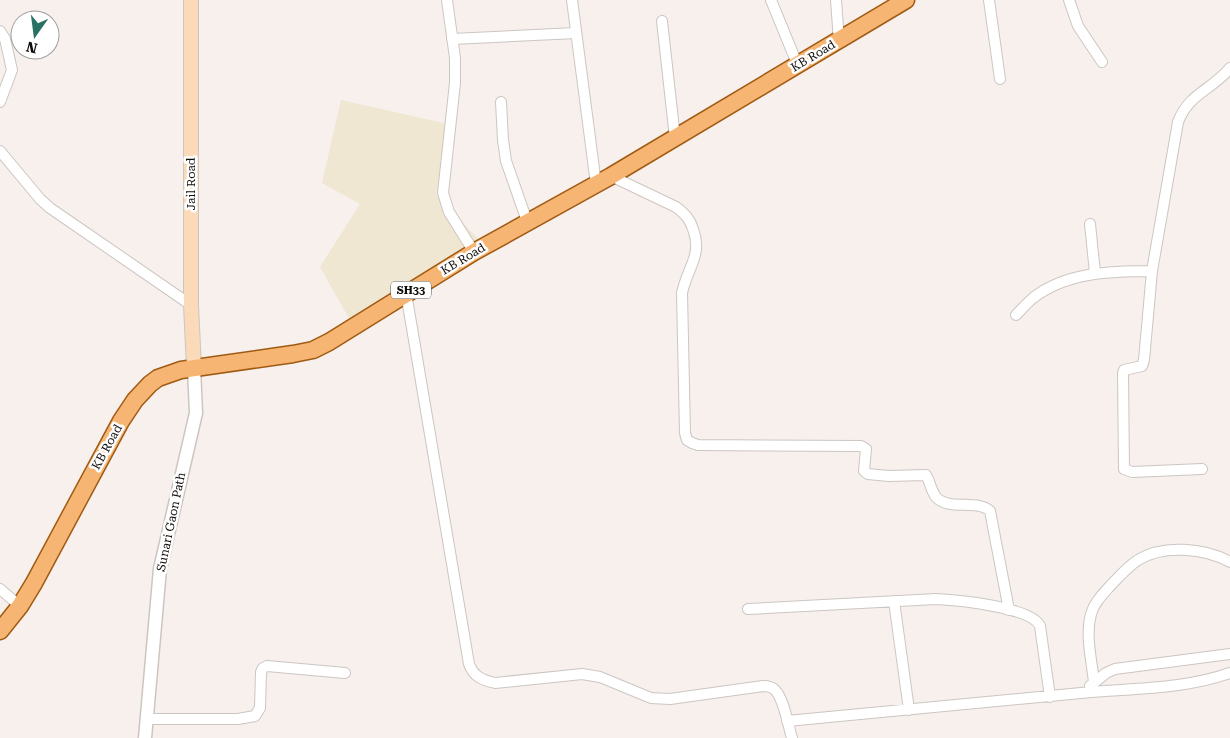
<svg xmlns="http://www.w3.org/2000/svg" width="1230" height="738" font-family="'Roboto Serif',serif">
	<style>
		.industrial { fill: #efe7d1 }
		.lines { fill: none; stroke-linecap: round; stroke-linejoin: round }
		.minor-casing { stroke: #ccc6c2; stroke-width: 12 }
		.tertiary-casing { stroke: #ccc6c2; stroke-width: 15 }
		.secondary-casing { stroke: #ccc6c2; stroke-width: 16 }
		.primary-casing { stroke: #a15a12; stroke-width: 19 }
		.minor { stroke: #fff; stroke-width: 10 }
		.tertiary { stroke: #fff; stroke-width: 12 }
		.secondary { stroke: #fadab9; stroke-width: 14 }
		.primary { stroke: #f6b573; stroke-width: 16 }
		.labels { text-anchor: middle; stroke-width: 5; stroke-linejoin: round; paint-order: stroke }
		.shield { fill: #fff; stroke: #575654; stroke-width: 1 }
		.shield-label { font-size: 11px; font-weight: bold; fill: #0f0d0b }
		.street-label { font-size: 12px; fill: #0f0d0b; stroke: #fff }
	</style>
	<rect width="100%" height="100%" fill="#f7f0ec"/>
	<path class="industrial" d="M341,100L448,124L436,195L480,241L350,320L320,267L360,204L322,183Z"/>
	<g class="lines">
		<g class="minor-casing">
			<path id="minor" d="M447,0L455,58V83L443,193L449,212L474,252
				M572,0L596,184
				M771,0L798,66
				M836,0L839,41
				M989,0L1000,79
				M1069,0L1078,26L1102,62
				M662,21L675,138
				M0,31L5,39L12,70L0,102
				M452,39L576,33
				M501,102L503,140L506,161L527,221
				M0,151L40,199L50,208L191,305
				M611,176L676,207C685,214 690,219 693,229C703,255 687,268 682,293L685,433L687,440L692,443L698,445L861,446L866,449L864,471L868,474L889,476L926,475C930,481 931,491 936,497C948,511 978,499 990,511L1009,610
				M1090,224L1095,273
				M406,293L469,664C474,677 482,680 495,683L582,674L600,677L651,698L670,699L763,686C768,686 772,687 775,690C784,699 788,725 792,738
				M1016,315C1022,309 1027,303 1033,298C1066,272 1112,271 1152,271
				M1202,469L1132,472L1124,469L1123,373L1124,370L1142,366L1144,360L1152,271L1178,122C1189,93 1212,90 1230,68
				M0,589L20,606
				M894,601L909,710
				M748,609L936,599C957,600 1031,607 1040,626L1050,697
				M1094,683C1092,661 1085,636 1091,614C1094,603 1102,595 1110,586C1119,577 1127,567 1138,560C1163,544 1205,548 1230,562
				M1090,686L1106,673L1115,669L1230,654
				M147,719H238L255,716L260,708L261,672L263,668L267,666L345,673
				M787,721C885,712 983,703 1081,693C1131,688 1182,690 1230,673"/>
		</g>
		<g class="tertiary-casing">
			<path id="tertiary" d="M145,738L160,569L196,413L194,368"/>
		</g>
		<g class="secondary-casing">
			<path id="secondary" d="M191,0V305L194,368"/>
		</g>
		<g class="primary-casing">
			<path id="primary" d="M0,631L20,606L34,583L121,421L135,400L150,384L158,378L181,370L293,354L313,350L329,342L474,252L611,176L906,0"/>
		</g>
		<use href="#minor" class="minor"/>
		<use href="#tertiary" class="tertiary"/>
		<use href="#secondary" class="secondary"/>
		<use href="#primary" class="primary"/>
	</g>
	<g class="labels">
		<rect class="shield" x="391" y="281.5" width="40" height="17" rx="4"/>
		<g class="shield-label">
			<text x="411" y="294">SH33</text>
		</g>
		<g class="street-label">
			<text transform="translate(813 56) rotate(-31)" y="4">KB Road</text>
			<text transform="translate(191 184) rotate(-90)" y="4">Jail Road</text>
			<text transform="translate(463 259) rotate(-31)" y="4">KB Road</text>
			<text transform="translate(107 447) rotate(-61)" y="4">KB Road</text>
			<text transform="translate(171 522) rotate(-78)" y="4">Sunari Gaon Path</text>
		</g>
	</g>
	<g transform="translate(35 35) rotate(194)"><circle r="24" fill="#ffffff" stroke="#9f9e9d"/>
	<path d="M0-4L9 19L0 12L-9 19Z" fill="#2b7065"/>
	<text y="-8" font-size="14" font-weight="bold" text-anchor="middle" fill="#0f0d0b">N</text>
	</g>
</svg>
